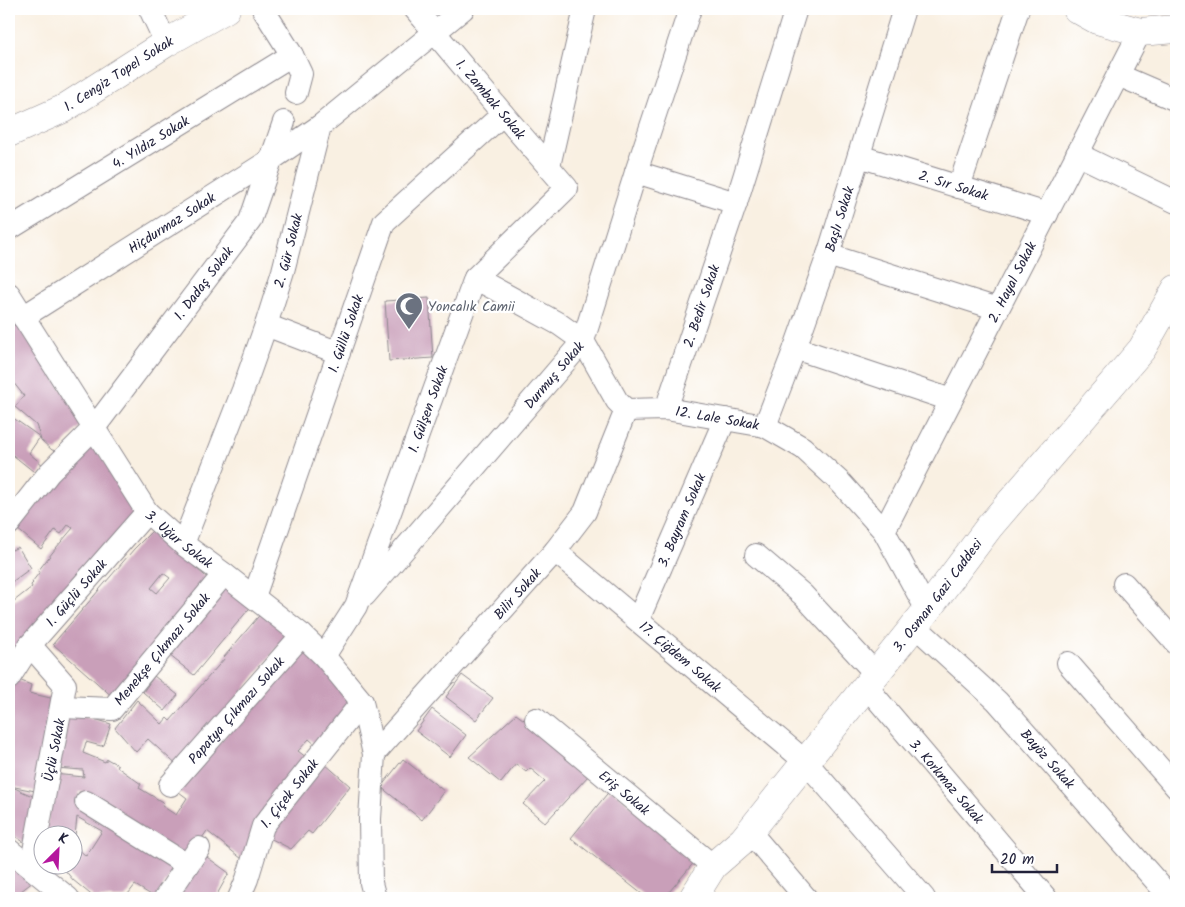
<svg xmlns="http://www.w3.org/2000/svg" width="1185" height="907" font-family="Kalam,sans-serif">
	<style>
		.building { fill: #c99fb9; fill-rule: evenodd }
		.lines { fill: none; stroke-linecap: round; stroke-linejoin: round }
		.minor-casing { stroke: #8e898e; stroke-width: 24 }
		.tertiary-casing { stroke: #8e898e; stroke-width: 29 }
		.secondary-casing { stroke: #8e898e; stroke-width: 29 }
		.minor { stroke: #fff; stroke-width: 22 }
		.tertiary { stroke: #fff; stroke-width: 28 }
		.secondary { stroke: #fff; stroke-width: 28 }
		.labels { text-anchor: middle; stroke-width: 4.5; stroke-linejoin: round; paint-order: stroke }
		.street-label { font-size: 14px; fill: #22223b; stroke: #fff }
		.worship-label { font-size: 14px; fill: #5b616d; stroke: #fff; text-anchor: start }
	</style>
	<rect width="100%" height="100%" fill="#fff"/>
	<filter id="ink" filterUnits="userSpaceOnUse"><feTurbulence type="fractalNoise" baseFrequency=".02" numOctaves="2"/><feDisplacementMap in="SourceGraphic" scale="10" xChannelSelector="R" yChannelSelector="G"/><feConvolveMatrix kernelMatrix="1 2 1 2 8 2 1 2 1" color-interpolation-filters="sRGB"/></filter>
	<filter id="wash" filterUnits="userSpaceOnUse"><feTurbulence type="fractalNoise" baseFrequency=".0096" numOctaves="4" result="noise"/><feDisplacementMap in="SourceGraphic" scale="20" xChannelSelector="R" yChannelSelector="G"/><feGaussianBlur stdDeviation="1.12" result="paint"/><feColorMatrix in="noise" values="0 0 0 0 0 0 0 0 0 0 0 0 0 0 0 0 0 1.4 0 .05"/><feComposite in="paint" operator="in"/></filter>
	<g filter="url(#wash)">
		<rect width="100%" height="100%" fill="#f9f0e2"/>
		<g id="blocks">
			<path class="building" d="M429,298L433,358L389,361L385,301Z
				M17,323L84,422L57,451L52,450L41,440L40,437L29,453L44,466L38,475L9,452V415L40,437L36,425L15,407L24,396L9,377V328Z
				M90,441L135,504L132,509L136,513L9,662V605L32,587L31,585L33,583L32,582L39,573L38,571L56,548L73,528L68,525L61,534L55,530L41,549L16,528Z
				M152,531L210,580L114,698L53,644L134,549ZM163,573L170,578L157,593L151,588Z
				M9,546L12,550L18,547L31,568L9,584Z
				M227,582L253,604L194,675L169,655Z
				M263,611L288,634L181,769L148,739L136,752L115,728L137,700L162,724L167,718L170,721L225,658L224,657Z
				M302,645L352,699L318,747L309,739L298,751L311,761L242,859L207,831L186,860L82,792H79L78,801L176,865L156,898L135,885L125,898H95L73,880L64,869L55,864H72V851L75,846L86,856L102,831L77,817L75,836L73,844L72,834H46L53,774L84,777L83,770L55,768L65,710L111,724L104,745L101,746L86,742L83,753L105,762L107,759L118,765L117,767L141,784L139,788L164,803L162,806L176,815L187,798L179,792L195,771Z
				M462,675L493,698L476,720L446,697Z
				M154,676L178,695L165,711L143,692Z
				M12,677L31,685L29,693L59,700L40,792L10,786L39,799L28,845L9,832V683Z
				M432,709L466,735L450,757L416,731Z
				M516,714L542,733L589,775L545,823L523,804L545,781L530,768L526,772L516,764L501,783L469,757Z
				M403,759L444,791L422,820L381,787Z
				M324,763L350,786L312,834L308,831L291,849L262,834Z
				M611,789L696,860L664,898H647L571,838Z
				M200,852L229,873L215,898H171Z
				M16,861L38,878L12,898H9V868Z"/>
		</g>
	</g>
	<g filter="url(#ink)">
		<use href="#blocks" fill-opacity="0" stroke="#8e898e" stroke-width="1"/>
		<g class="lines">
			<g class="minor-casing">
				<g id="minor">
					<path d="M150,9L166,43"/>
					<path d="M263,9L292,55L301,74L296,93"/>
					<path d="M1118,75L1176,100"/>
					<path d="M1077,154L1176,202"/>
					<path id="s1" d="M859,156L1047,214"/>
					<path d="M549,166L585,9"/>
					<path d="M636,172L736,203"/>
					<path d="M959,187L1018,9"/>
					<path id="s2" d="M9,229L292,55"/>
					<path d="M828,255L998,309"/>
					<path id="s3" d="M475,278L559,324L583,341L617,401L626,410L666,409L765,426L803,448L840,482L884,531L927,610"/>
					<path id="s4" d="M9,294L147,512L183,544L224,574L302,635L324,656L362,702L374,754L370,819L371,883L375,898"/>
					<path id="s5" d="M23,317L272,159L320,126"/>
					<path d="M266,325L339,353"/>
					<path d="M795,348L951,400"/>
					<path id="s6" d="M666,409L736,203L796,9"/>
					<path id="s7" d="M765,426L795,348L828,255L904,9"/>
					<path id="s8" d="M9,524L49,473L94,428L250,221L284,122"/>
					<path id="s9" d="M884,531L1140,32"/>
					<path id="s10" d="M183,544L243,390L266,325L283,271L320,126L463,9"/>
					<path id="s11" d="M555,551L806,762L924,898"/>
					<path d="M756,555L803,595L876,674"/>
					<path d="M1124,584L1176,643"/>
					<path id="s12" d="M365,595L583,341L636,172L690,9"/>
					<path id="s13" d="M254,597L384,222L503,114"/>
					<path id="s14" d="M638,620L725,419"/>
					<path id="s15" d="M915,626L997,701L1171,898"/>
					<path d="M30,645L65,685L31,867"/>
					<path id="s16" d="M324,656L356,606L475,278L567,188L503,114L415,9"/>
					<path d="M1068,663L1176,787"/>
					<path id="s17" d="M9,678L30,645L147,512"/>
					<path id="s18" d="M866,686L1046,898"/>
					<path id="s19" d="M62,707L112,709L224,574"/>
					<path id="s20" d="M536,719L713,866"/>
					<path id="s21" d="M374,754L555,551L585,512L626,410"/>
					<path id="s22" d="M170,785L302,635"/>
					<path d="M86,802L187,865"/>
					<path d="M750,832L806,898"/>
					<path d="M9,850L68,898"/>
					<path d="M165,898L199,848"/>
					<path id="s23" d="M239,898L247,879L263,826L362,702"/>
				</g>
			</g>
			<g class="tertiary-casing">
				<g id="tertiary">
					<path id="s24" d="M9,133L63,109L166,43L226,9"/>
				</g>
			</g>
			<g class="secondary-casing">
				<g id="secondary">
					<path d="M1077,9L1097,20L1140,32L1176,29"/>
					<path id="s25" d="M693,898L713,866L743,840L927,610L989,527L1142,349L1176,289"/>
				</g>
			</g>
			<use href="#minor" class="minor"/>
			<use href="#tertiary" class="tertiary"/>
			<use href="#secondary" class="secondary"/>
		</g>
	</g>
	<defs>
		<g id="mosque-pin" transform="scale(1.4375)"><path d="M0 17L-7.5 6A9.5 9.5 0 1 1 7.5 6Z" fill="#6b7280" stroke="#fff"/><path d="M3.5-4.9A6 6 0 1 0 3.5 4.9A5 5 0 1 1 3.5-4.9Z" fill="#fff"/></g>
	</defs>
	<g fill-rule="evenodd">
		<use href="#mosque-pin" x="409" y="306"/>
	</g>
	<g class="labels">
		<g class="street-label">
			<text dy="5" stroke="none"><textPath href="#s24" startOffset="125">1. Cengiz Topel Sokak</textPath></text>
			<text transform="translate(491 99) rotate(50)" y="5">1. Zambak Sokak</text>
			<text dy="5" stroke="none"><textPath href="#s2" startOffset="166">4. Yıldız Sokak</textPath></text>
			<text dy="5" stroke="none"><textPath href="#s1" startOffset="99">2. Sır Sokak</textPath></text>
			<text dy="5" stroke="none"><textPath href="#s7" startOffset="220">Başlı Sokak</textPath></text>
			<text dy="5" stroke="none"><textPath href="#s5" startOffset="176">Hiçdurmaz Sokak</textPath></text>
			<text dy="5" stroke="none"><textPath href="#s10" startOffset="312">2. Gür Sokak</textPath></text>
			<text dy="5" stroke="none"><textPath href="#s9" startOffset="280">2. Hayal Sokak</textPath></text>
			<text dy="5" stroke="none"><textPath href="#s8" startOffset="310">1. Dadaş Sokak</textPath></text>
			<text dy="5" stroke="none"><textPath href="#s6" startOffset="109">2. Bedir Sokak</textPath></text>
			<text dy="5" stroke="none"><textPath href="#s13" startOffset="279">1. Güllü Sokak</textPath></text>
			<text dy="5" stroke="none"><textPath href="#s12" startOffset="290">Durmuş Sokak</textPath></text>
			<text dy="5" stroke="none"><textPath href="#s16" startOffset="269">1. Gülşen Sokak</textPath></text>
			<text dy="5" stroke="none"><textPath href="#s3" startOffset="299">12. Lale Sokak</textPath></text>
			<text dy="5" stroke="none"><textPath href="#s14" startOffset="109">3. Bayram Sokak</textPath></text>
			<text dy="5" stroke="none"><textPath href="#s4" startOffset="300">3. Uğur Sokak</textPath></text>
			<text dy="5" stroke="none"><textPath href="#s17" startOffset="109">1. Güçlü Sokak</textPath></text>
			<text dy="5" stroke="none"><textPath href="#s21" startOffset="215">Bilir Sokak</textPath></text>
			<text dy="5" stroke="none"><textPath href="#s25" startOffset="390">3. Osman Gazi Caddesi</textPath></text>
			<text dy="5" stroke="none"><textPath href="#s19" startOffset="128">Menekşe Çıkmazı Sokak</textPath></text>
			<text dy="5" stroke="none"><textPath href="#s11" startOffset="164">17. Çiğdem Sokak</textPath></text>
			<text dy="5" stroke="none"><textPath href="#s22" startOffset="100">Papatya Çıkmazı Sokak</textPath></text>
			<text transform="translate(54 750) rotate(-79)" y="5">Üçlü Sokak</text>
			<text dy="5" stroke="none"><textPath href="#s15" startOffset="188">Bayöz Sokak</textPath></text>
			<text dy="5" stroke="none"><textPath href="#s18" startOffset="125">3. Korkmaz Sokak</textPath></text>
			<text dy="5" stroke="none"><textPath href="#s20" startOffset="115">Eriş Sokak</textPath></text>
			<text dy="5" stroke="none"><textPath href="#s23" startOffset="118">1. Çiçek Sokak</textPath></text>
		</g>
		<g class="worship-label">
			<text x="428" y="311">Yoncalık Camii</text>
		</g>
	</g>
	<rect width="1185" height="907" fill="none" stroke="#fff" stroke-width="30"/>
	<g transform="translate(58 850) rotate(24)"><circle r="24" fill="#ffffff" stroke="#a7a7b1"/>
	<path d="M0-4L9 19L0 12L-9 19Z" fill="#b5179e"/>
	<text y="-8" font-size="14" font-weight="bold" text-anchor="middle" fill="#22223b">K</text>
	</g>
	<path d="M992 864v8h65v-8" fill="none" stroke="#22223b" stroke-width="2.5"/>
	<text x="1000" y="864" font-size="15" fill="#22223b" stroke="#ffffff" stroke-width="4" paint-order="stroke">20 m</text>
</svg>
